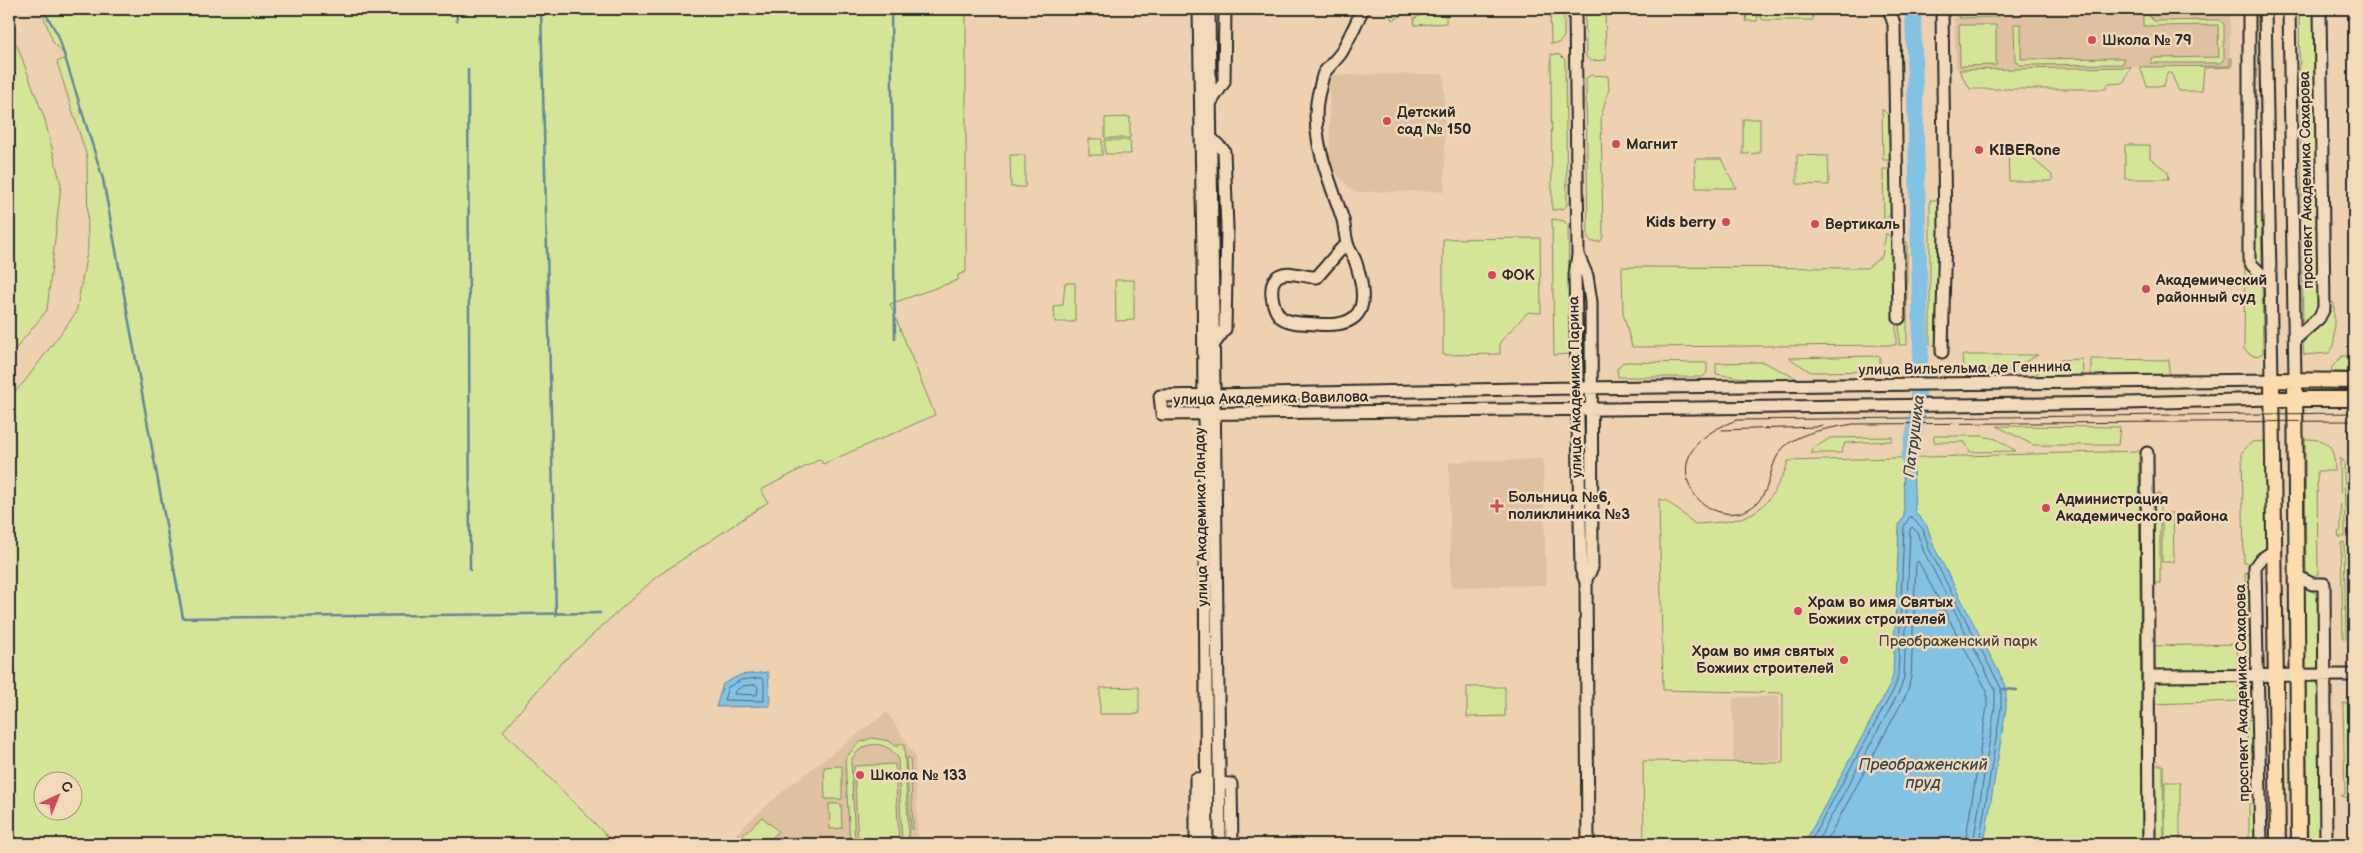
<svg xmlns="http://www.w3.org/2000/svg" width="2363" height="853" font-family="'Balsamiq Sans',sans-serif">
	<style>
		.built { fill: #dfc0a1 }
		.green { fill: #d5e598; stroke: #808862; fill-rule: evenodd }
		.water { fill: #84c2e4; stroke: #60869a }
		.lines { fill: none; stroke-linecap: round; stroke-linejoin: round }
		.shore { stroke: #4f6775; stroke-width: 1 }
		.stream { stroke: #60869a; stroke-width: 2.5 }
		.river { stroke: #84c2e4; stroke-width: 16 }
		.minor-casing { stroke: #2b2b2b; stroke-width: 15 }
		.major-casing { stroke: #2b2b2b; stroke-width: 18 }
		.minor { stroke: #f1d9b9; stroke-width: 11 }
		.major { stroke: #fcdcac; stroke-width: 14 }
		.tram { stroke: #2b2b2b; stroke-width: 1 }
		.poi-dot { fill: #d1495b; stroke: #f1d9b9; stroke-width: 2 }
		.labels { text-anchor: middle; stroke-width: 5; stroke-linejoin: round; paint-order: stroke }
		.poi-label { font-size: 15px; font-weight: bold; fill: #2b2b2b; stroke: #f1d9b9; text-anchor: start }
		.street-label { font-size: 15px; fill: #2b2b2b; stroke: #f1d9b9 }
		.park-label { font-size: 15px; fill: #44473b; stroke: #f1d9b9 }
		.water-label { font-size: 16px; font-style: italic; fill: #3d4950; stroke: #f1d9b9 }
	</style>
	<rect width="100%" height="100%" fill="#edd1b1"/>
	<filter id="ink" filterUnits="userSpaceOnUse"><feTurbulence type="fractalNoise" baseFrequency=".02" numOctaves="2"/><feDisplacementMap in="SourceGraphic" scale="10" xChannelSelector="R" yChannelSelector="G"/><feConvolveMatrix kernelMatrix="1 2 1 2 8 2 1 2 1" color-interpolation-filters="sRGB"/></filter>
	<g filter="url(#ink)">
		<path class="built" d="M1954,9H2230V66L1959,70L1956,67Z
			M1444,74L1445,191L1354,192L1330,167L1329,75Z
			M1543,459L1546,585L1451,587L1449,462Z
			M1779,696L1780,760L1733,762V698Z
			M887,712L915,756L918,844H727L745,825L789,786Z"/>
		<path class="green" d="M41,9H966V272L958,275V280L890,304L935,415L823,464L820,459L761,490L768,502L656,577L557,667L503,731L615,844H9V398L25,381L76,313L88,247L87,157L57,62L67,57L53,42ZM72,780V810H42V780Z
			M1387,9H1418L1392,20Z
			M1438,9L1446,12V23L1415,25L1414,18Z
			M1550,9H1564V37L1559,43L1551,44Z
			M1585,9H1605L1606,60L1591,61L1586,57Z
			M1748,9H1759L1757,21H1746Z
			M1761,9H1812L1813,20H1763L1761,18Z
			M1959,9H1997V17L1959,18Z
			M2143,9H2149V16L2154,21L2219,20L2224,24V59L2220,63H2151V58L2219,57L2218,25L2143,26Z
			M2299,9H2315L2318,304L2316,310L2303,325Z
			M2351,9H2354V339Z
			M2014,24H2021V59L2124,58L2123,64L2019,65L2015,60Z
			M1959,25H1996V65L1960,66Z
			M9,32L18,48L45,120L61,185L47,310L9,357Z
			M1551,54L1560,55L1565,60L1567,205L1563,209L1552,210Z
			M2230,58H2232V67L2204,68L2202,91H2179L2171,73H2167L2164,86H2147L2140,67L2230,66Z
			M2131,67L2123,83L2108,84L2106,89H1970L1959,70Z
			M1591,75L1608,76L1609,88L1601,117L1603,237L1601,241L1592,242L1588,238L1586,78Z
			M1882,109L1893,120L1894,160H1883Z
			M1130,117V138H1105V118Z
			M1743,119H1760V153L1743,154Z
			M1089,139H1102V155H1089Z
			M1105,140H1130L1131,154H1105Z
			M2125,145H2150V158L2168,172L2169,179H2125Z
			M2008,147H2033L2034,160L2052,175V181H2009Z
			M1010,155H1025V187H1011Z
			M1797,155L1828,156L1829,185L1797,184Z
			M1695,159H1721L1736,188H1696Z
			M1883,169H1894L1895,209L1884,221Z
			M1930,200H1939L1941,347L1930,345Z
			M2252,213H2261L2262,267L2253,257Z
			M1552,219L1564,221L1568,226L1570,354L1554,355Z
			M1886,233L1896,243V345L1632,347L1623,313L1622,267L1867,268L1882,256Z
			M1540,238L1541,313L1528,312L1500,342V354L1443,355V239Z
			M1901,242H1907V345H1899Z
			M2245,259L2262,283L2263,353C2255,358 2250,355 2244,349Z
			M1115,280H1134V320L1116,321Z
			M1065,283H1075V322H1055L1054,306L1063,305Z
			M2331,302L2334,303V346L2329,353L2304,355L2303,343C2314,331 2330,320 2331,302Z
			M1962,355H2038L2009,370H1963Z
			M1880,356V371L1811,372L1789,358Z
			M2342,356H2354V372H2331L2332,367Z
			M2082,359L2083,372L2078,378L2031,377L2058,360Z
			M2091,359L2169,360V377L2096,378L2091,374Z
			M1626,362L1707,363V372L1703,377H1618L1617,369L1622,363Z
			M1763,362L1800,380L1766,381L1716,374V363Z
			M1997,426L2120,427L2118,445H2033Z
			M1934,436H1982L1996,439L2016,451L1970,452L1965,442H1934Z
			M1892,437V441L1845,443L1841,453H1811L1810,451L1830,438Z
			M2305,439C2330,439 2334,447 2335,471H2317L2318,574L2312,577L2306,571Z
			M2266,441V547L2255,563H2244L2242,452L2252,442Z
			M2139,451L2142,844H1644L1643,761L1783,763V693L1663,690L1659,499L1667,501L1695,524C1730,522 1760,521 1777,486C1782,478 1786,470 1788,461Z
			M2340,458L2344,461L2345,537H2339L2338,532L2341,531Z
			M2149,494H2160V583H2150Z
			M2162,513H2173L2174,562H2162Z
			M2344,542L2346,638H2343L2341,543Z
			M2253,572L2254,628H2246L2245,573Z
			M2304,587H2307L2317,595L2319,600V670L2306,671Z
			M2254,636V705H2247L2246,637Z
			M2237,644L2239,701L2152,704L2151,646Z
			M2306,682H2320L2322,844H2308Z
			M1139,687V714H1100V688Z
			M1467,687H1505V716L1467,717Z
			M2343,703H2348L2349,798L2341,796L2345,794Z
			M2255,719L2256,793H2248L2247,720Z
			M872,738L889,741L897,747V744H904L909,844H902L898,758C886,739 861,740 851,761L855,844H850L845,759L858,743Z
			M906,758H910L913,829H911Z
			M895,764L899,844H858L854,766Z
			M2152,765H2163L2164,844H2154Z
			M842,766V799H825L824,767Z
			M2165,782H2180V841H2165Z
			M2257,803L2258,844H2249V804Z
			M829,804H841L842,828L830,829Z
			M762,817L778,831L767,844H734Z
			M1443,842H1488V844H1443Z"/>
		<path class="water" d="M1905,438H1918L1913,466L1915,512L1927,526L1934,547L2006,686V708L1984,844H1804L1889,687L1893,676L1899,525L1904,516L1903,466Z
			M768,672L770,706L716,707L723,684L740,675Z"/>
		<g class="lines">
			<path class="shore" d="M761,678L764,680V701L724,700L728,687L741,680Z
				M756,685L758,687L757,695L734,694L735,691L743,686Z
				M1809,844L1894,689L1898,676L1904,527L1910,516L1923,529L1929,549L2001,688V708L1979,844
				M1816,844L1900,690L1904,677L1910,530L1912,527L1917,532L1924,552L1995,689V707L1973,844
				M1825,844L1907,693L1911,677L1916,563L1918,561L1987,691V707L1965,844"/>
			<path class="stream" d="M43,9L58,35L103,179L183,618L600,613
				M456,9L457,21
				M541,9L556,615
				M891,9L895,339
				M468,69L470,570
				M2003,689L2017,690"/>
			<path class="river" d="M1909,458L1917,418L1921,344L1913,9"/>
			<g class="minor-casing">
				<path id="minor" d="M1199,9L1203,256L1207,844
					M1209,9L1220,844
					M1575,9L1578,255L1575,275L1581,569L1586,582L1588,844
					M1889,9L1894,24L1899,318
					M1942,9L1945,231L1942,352
					M2249,9V259L2252,265L2270,283
					M2265,9L2272,380L1576,388L1160,396L1162,414L2127,403L2272,399
					M2289,9L2295,380
					M1211,102L1224,82L1225,9
					M1211,138L1224,151L1227,228L1225,329L1214,344
					M1347,245L1341,249L1317,277C1306,278 1291,270 1280,275C1266,281 1272,311 1282,318C1291,324 1305,323 1316,324C1366,329 1369,303 1356,263C1354,256 1350,252 1348,246C1345,238 1345,228 1343,220C1329,177 1307,133 1320,88C1321,84 1322,77 1324,73C1329,66 1336,60 1341,53C1349,39 1356,23 1363,9
					M1578,255L1587,276L1591,302L1592,568L1586,579
					M2295,339L2319,318L2324,308L2320,9
					M2147,453L2149,844
					M2297,576L2312,584H2324L2326,844
					M2150,676L2354,675
					M1219,783L1231,784L1232,844
					M1196,844V779L1206,778
					M2261,844L2255,567L2260,560L2275,550"/>
			</g>
			<g class="major-casing">
				<path id="major" d="M2295,380L2299,844
					M2272,399H2354
					M2278,844L2272,380L2354,381"/>
			</g>
			<use href="#minor" class="minor"/>
			<use href="#major" class="major"/>
			<path class="tram" d="M2354,413L1737,420C1711,429 1679,448 1688,481C1696,510 1734,525 1757,503C1773,487 1768,461 1785,446C1802,431 1832,428 1853,424L2354,421
				M1722,430L1816,427L1822,425"/>
		</g>
	</g>
	<g class="poi-dot">
		<circle cx="2092" cy="40" r="5"/>
		<circle cx="1387" cy="121" r="5"/>
		<circle cx="1616" cy="144" r="5"/>
		<circle cx="1979" cy="150" r="5"/>
		<circle cx="1726" cy="222" r="5"/>
		<circle cx="1815" cy="224" r="5"/>
		<circle cx="1492" cy="275" r="5"/>
		<circle cx="2146" cy="289" r="5"/>
		<path d="M1494.5 498.5h5v5h5v5h-5v5h-5v-5h-5v-5h5z"/>
		<circle cx="2046" cy="508" r="5"/>
		<circle cx="1798" cy="611" r="5"/>
		<circle cx="1844" cy="660" r="5"/>
		<circle cx="860" cy="775" r="5"/>
	</g>
	<g class="labels">
		<g class="poi-label">
			<text x="2102" y="45">Школа № 79</text>
			<text x="1397" y="117">Детский<tspan x="1397" dy="17">сад № 150</tspan></text>
			<text x="1626" y="149">Магнит</text>
			<text x="1989" y="155">KIBERone</text>
			<text x="1716" y="227" text-anchor="end">Kids berry</text>
			<text x="1825" y="229">Вертикаль</text>
			<text x="1502" y="280">ФОК</text>
			<text x="2156" y="285">Академический<tspan x="2156" dy="17">районный суд</tspan></text>
			<text x="1508" y="502">Больница №6,<tspan x="1508" dy="17">поликлиника №3</tspan></text>
			<text x="2056" y="504">Администрация<tspan x="2056" dy="17">Академического района</tspan></text>
			<text x="1808" y="607">Храм во имя Святых<tspan x="1808" dy="17">Божиих строителей</tspan></text>
			<text x="1834" y="656" text-anchor="end">Храм во имя святых<tspan x="1834" dy="17">Божиих строителей</tspan></text>
			<text x="870" y="780">Школа № 133</text>
		</g>
		<g class="street-label">
			<text transform="translate(2306 180) rotate(-91)" y="5">проспект Академика Сахарова</text>
			<text transform="translate(1965 368) rotate(-1)" y="5">улица Вильгельма де Геннина</text>
			<text transform="translate(1575 387) rotate(-91)" y="5">улица Академика Парина</text>
			<text transform="translate(1271 398) rotate(-1)" y="5">улица Академика Вавилова</text>
			<text transform="translate(1201 517) rotate(-91)" y="5">улица Академика Ландау</text>
			<text transform="translate(2242 693) rotate(-91)" y="5">проспект Академика Сахарова</text>
		</g>
		<g class="park-label">
			<text x="1958" y="646">Преображенский парк</text>
		</g>
		<g class="water-label">
			<text transform="translate(1913 436) rotate(-83)" y="6">Патрушиха</text>
			<text x="1923" y="770">Преображенский<tspan x="1923" dy="18">пруд</tspan></text>
		</g>
	</g>
	<rect width="2363" height="853" fill="none" stroke="#f1d9b9" stroke-width="30"/>
	<rect x="15" y="15" width="2333" height="823" fill="none" stroke="#2b2b2b" stroke-width="2" filter="url(#ink)"/>
	<g transform="translate(58 796) rotate(44)"><circle r="24" fill="#f1d9b9" stroke="#a29380"/>
	<path d="M0-4L9 19L0 12L-9 19Z" fill="#d1495b"/>
	<text y="-8" font-size="14" font-weight="bold" text-anchor="middle" fill="#2b2b2b">С</text>
	</g>
</svg>
